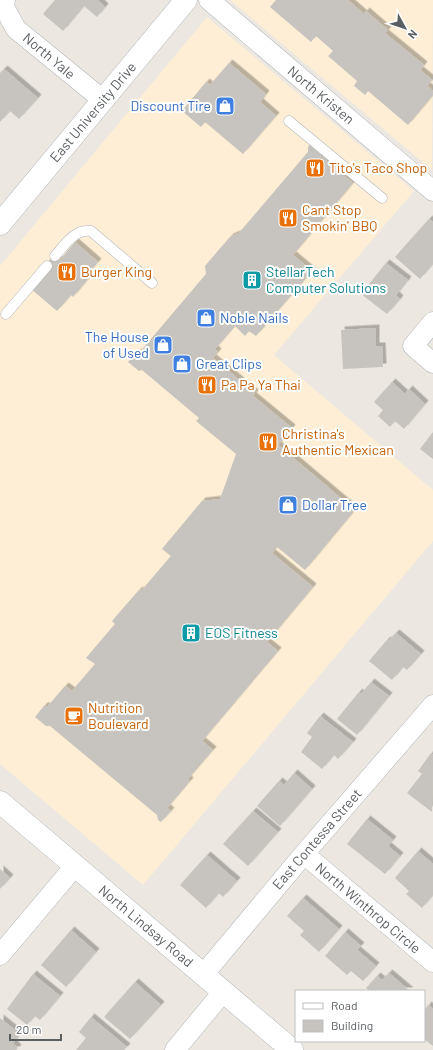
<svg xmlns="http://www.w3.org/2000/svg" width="433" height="1050" font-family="Barlow,sans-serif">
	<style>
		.commercial { fill: #fdeed5 }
		.building { fill: #c7c3be; filter: url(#shadow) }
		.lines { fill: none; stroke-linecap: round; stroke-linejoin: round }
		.lane-casing { stroke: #b1b5b8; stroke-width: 11 }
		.street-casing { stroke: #b1b5b8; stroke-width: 21 }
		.secondary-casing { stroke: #b2b7bb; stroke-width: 23 }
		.lane { stroke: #fff; stroke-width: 10 }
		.street { stroke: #fff; stroke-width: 20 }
		.secondary { stroke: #fff; stroke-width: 22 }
		.labels { text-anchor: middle; stroke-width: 4; stroke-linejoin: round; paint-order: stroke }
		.street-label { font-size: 14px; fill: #595e61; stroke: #fff }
		.shop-label { font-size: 14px; fill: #366cbe; stroke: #fff; text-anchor: start }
		.food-label { font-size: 14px; fill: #c56008; stroke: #fff; text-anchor: start }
		.culture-label { font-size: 14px; fill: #0d838f; stroke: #fff; text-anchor: start }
	</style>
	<defs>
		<filter id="shadow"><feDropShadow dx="3.5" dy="-3.5" stdDeviation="0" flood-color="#0004"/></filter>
	</defs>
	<rect width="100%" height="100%" fill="#ece8e1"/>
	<path class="commercial" d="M230,0H433L432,170Z
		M207,17L414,191L274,355L433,490V541L143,885L0,764V266Z"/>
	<path class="building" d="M55,0H98L105,7L97,17L84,6L63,31L43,14Z
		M276,0H348L364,14L366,11L388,30L385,33L424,65L420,70L432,80L427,86L433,91V95L408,125L368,91L365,95L354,86L357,81L328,56L333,51L316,36L311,42L270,7Z
		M229,63L266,94L260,102L276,116L243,154L205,122L201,127L182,111L206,82L210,85Z
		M4,69L38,98L19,119L10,111L0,122V73Z
		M311,143L322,153L320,155L353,183L293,255L312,271L256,336L249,331L245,336L235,326L215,349L218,352L213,358L255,393L253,396L292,428L278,445L355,510L305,570L277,547L272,553L313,587L267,642L278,651L202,741L213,750L188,779L190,781L167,808L171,811L161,822L158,820L157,815L50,726H46L35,717L44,706H48L65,686L72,691L95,664L86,658L115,624L112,621L139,590L141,591L171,556L162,549L202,501L220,499L236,454L196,421L199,418L142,370L139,371L128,362L136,353L140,352L206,274L205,266L230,237L239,233L308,152V147Z
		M429,219L433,222V264L420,279L395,257Z
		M75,242L98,262L85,277L88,279L73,297L71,295L57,311L30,288L53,255L60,260Z
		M386,263L408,280L396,295L400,299L387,314L361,294Z
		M376,328V346H382L383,367L343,369L341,330Z
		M392,382L405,394L409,389L425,404L404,429L395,421L390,427L378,416L383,410L374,402Z
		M433,432V459L420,449Z
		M396,633L421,654L407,670L403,667L392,680L369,661L387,640L388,641Z
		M371,682L389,696L357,735L337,719L359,692L361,694Z
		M320,716L353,742L338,759L334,755L322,769L301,752L312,737L307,733Z
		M431,753L433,755L432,812L407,793L422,774L418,771Z
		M294,773L312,789L280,826L257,806L279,781L284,785Z
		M253,811L278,832L248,866L223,844Z
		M367,819L393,840L388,846L400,856L385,874L347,844Z
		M418,851L433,864V895L422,908L406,894L409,891L395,878Z
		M207,855L237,881L223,897L219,893L206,908L180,885Z
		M0,869L10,878L0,889Z
		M303,898L339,929L319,952L300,935L304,931L287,916Z
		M71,930L96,952L66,987L41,965Z
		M345,932L361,946L357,950L376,966L363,981L351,971L347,975L325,956Z
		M389,973L410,991H370L366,988L377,976L382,980Z
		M33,974L60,996L40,1020L35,1016L27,1025L7,1009Z
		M135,982L161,1005L130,1039L104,1017Z
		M428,1005L433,1009V1046L424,1039V1011Z
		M91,1017L127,1047L124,1050H76L86,1038L79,1032Z
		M0,1018L20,1034L13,1043L18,1048L16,1050H0Z"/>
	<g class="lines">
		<g class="lane-casing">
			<path id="lane" d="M289,121L382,198
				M55,256C65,245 74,229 91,231L152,283
				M6,314L47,266"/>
		</g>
		<g class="street-casing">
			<path id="street" d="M5,0L3,5L16,29L103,100
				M209,0L433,191
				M433,322L413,346L433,363
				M304,854L433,962
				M0,955L75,866
				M203,975L304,854L433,705
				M175,1050L223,992"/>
		</g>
		<g class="secondary-casing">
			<path id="secondary" d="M0,224L186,0
				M0,802L292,1050"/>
		</g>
		<use href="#lane" class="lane"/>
		<use href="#street" class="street"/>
		<use href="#secondary" class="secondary"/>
	</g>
	<defs>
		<g id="shop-square" transform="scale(1)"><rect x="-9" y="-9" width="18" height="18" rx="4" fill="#3f7fe0" stroke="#fff"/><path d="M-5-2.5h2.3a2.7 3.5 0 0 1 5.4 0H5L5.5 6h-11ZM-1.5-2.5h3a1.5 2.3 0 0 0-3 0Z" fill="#fff"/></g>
		<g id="restaurant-square" transform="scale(1)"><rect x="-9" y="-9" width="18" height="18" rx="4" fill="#e8710a" stroke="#fff"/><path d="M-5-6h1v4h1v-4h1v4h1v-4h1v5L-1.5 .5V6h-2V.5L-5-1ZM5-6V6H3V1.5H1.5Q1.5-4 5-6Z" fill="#fff"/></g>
		<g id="building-square" transform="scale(1)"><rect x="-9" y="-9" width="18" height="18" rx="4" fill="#0f9aa8" stroke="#fff"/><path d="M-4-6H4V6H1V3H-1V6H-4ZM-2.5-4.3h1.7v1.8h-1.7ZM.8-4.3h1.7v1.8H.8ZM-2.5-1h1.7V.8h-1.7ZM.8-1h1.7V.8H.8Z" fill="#fff"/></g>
		<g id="cafe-square" transform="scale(1)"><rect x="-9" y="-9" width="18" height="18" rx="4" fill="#e8710a" stroke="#fff"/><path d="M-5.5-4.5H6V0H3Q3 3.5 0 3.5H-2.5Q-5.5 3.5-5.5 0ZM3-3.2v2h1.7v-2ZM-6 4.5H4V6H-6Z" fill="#fff"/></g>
	</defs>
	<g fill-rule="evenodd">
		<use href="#shop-square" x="225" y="106"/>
		<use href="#restaurant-square" x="315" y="168"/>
		<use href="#restaurant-square" x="288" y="218"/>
		<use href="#restaurant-square" x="67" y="272"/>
		<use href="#building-square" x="252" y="280"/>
		<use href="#shop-square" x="206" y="318"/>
		<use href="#shop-square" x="163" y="345"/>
		<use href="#shop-square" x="182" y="364"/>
		<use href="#restaurant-square" x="207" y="385"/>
		<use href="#restaurant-square" x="268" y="442"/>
		<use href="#shop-square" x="288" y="505"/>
		<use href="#building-square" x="191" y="633"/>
		<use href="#cafe-square" x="74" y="716"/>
	</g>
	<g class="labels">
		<g class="street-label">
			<text transform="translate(49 56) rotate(40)" y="5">North Yale</text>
			<text transform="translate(321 95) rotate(40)" y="5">North Kristen</text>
			<text transform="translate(93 112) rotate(-50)" y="5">East University Drive</text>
			<text transform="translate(317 839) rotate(-49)" y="5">East Contessa Street</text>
			<text transform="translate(368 908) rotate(40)" y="5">North Winthrop Circle</text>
			<text transform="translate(146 926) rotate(40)" y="5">North Lindsay Road</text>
		</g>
		<g class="shop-label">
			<text x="211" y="111" text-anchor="end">Discount Tire</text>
			<text x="220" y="323">Noble Nails</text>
			<text x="149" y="342" text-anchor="end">The House<tspan x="149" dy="16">of Used</tspan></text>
			<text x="196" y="369">Great Clips</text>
			<text x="302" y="510">Dollar Tree</text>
		</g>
		<g class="food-label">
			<text x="329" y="173">Tito's Taco Shop</text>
			<text x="302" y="215">Cant Stop<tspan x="302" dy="16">Smokin' BBQ</tspan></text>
			<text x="81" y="277">Burger King</text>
			<text x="221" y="390">Pa Pa Ya Thai</text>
			<text x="282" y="439">Christina's<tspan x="282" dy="16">Authentic Mexican</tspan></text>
			<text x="88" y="713">Nutrition<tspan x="88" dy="16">Boulevard</tspan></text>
		</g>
		<g class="culture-label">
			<text x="266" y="277">StellarTech<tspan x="266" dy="16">Computer Solutions</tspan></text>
			<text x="205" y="638">EOS Fitness</text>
		</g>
	</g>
	<rect x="295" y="990" width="130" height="52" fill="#ffffff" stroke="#bdbfc0"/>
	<rect x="303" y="1003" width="20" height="6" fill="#ffffff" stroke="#bdbfc0"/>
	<text x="331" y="1010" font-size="12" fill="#595e61">Road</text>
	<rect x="303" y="1020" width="20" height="12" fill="#c7c3be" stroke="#bdbfc0"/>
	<text x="331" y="1030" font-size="12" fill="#595e61">Building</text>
	<g transform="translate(405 28) rotate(130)" stroke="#ffffff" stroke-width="3" paint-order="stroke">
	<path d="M0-3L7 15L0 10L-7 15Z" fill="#595e61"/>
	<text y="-6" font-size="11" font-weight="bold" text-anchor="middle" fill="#595e61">N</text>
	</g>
	<path d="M10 1034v6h51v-6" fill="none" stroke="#595e61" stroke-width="2"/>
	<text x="16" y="1034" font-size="12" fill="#595e61" stroke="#ffffff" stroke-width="3" paint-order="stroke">20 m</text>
</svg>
